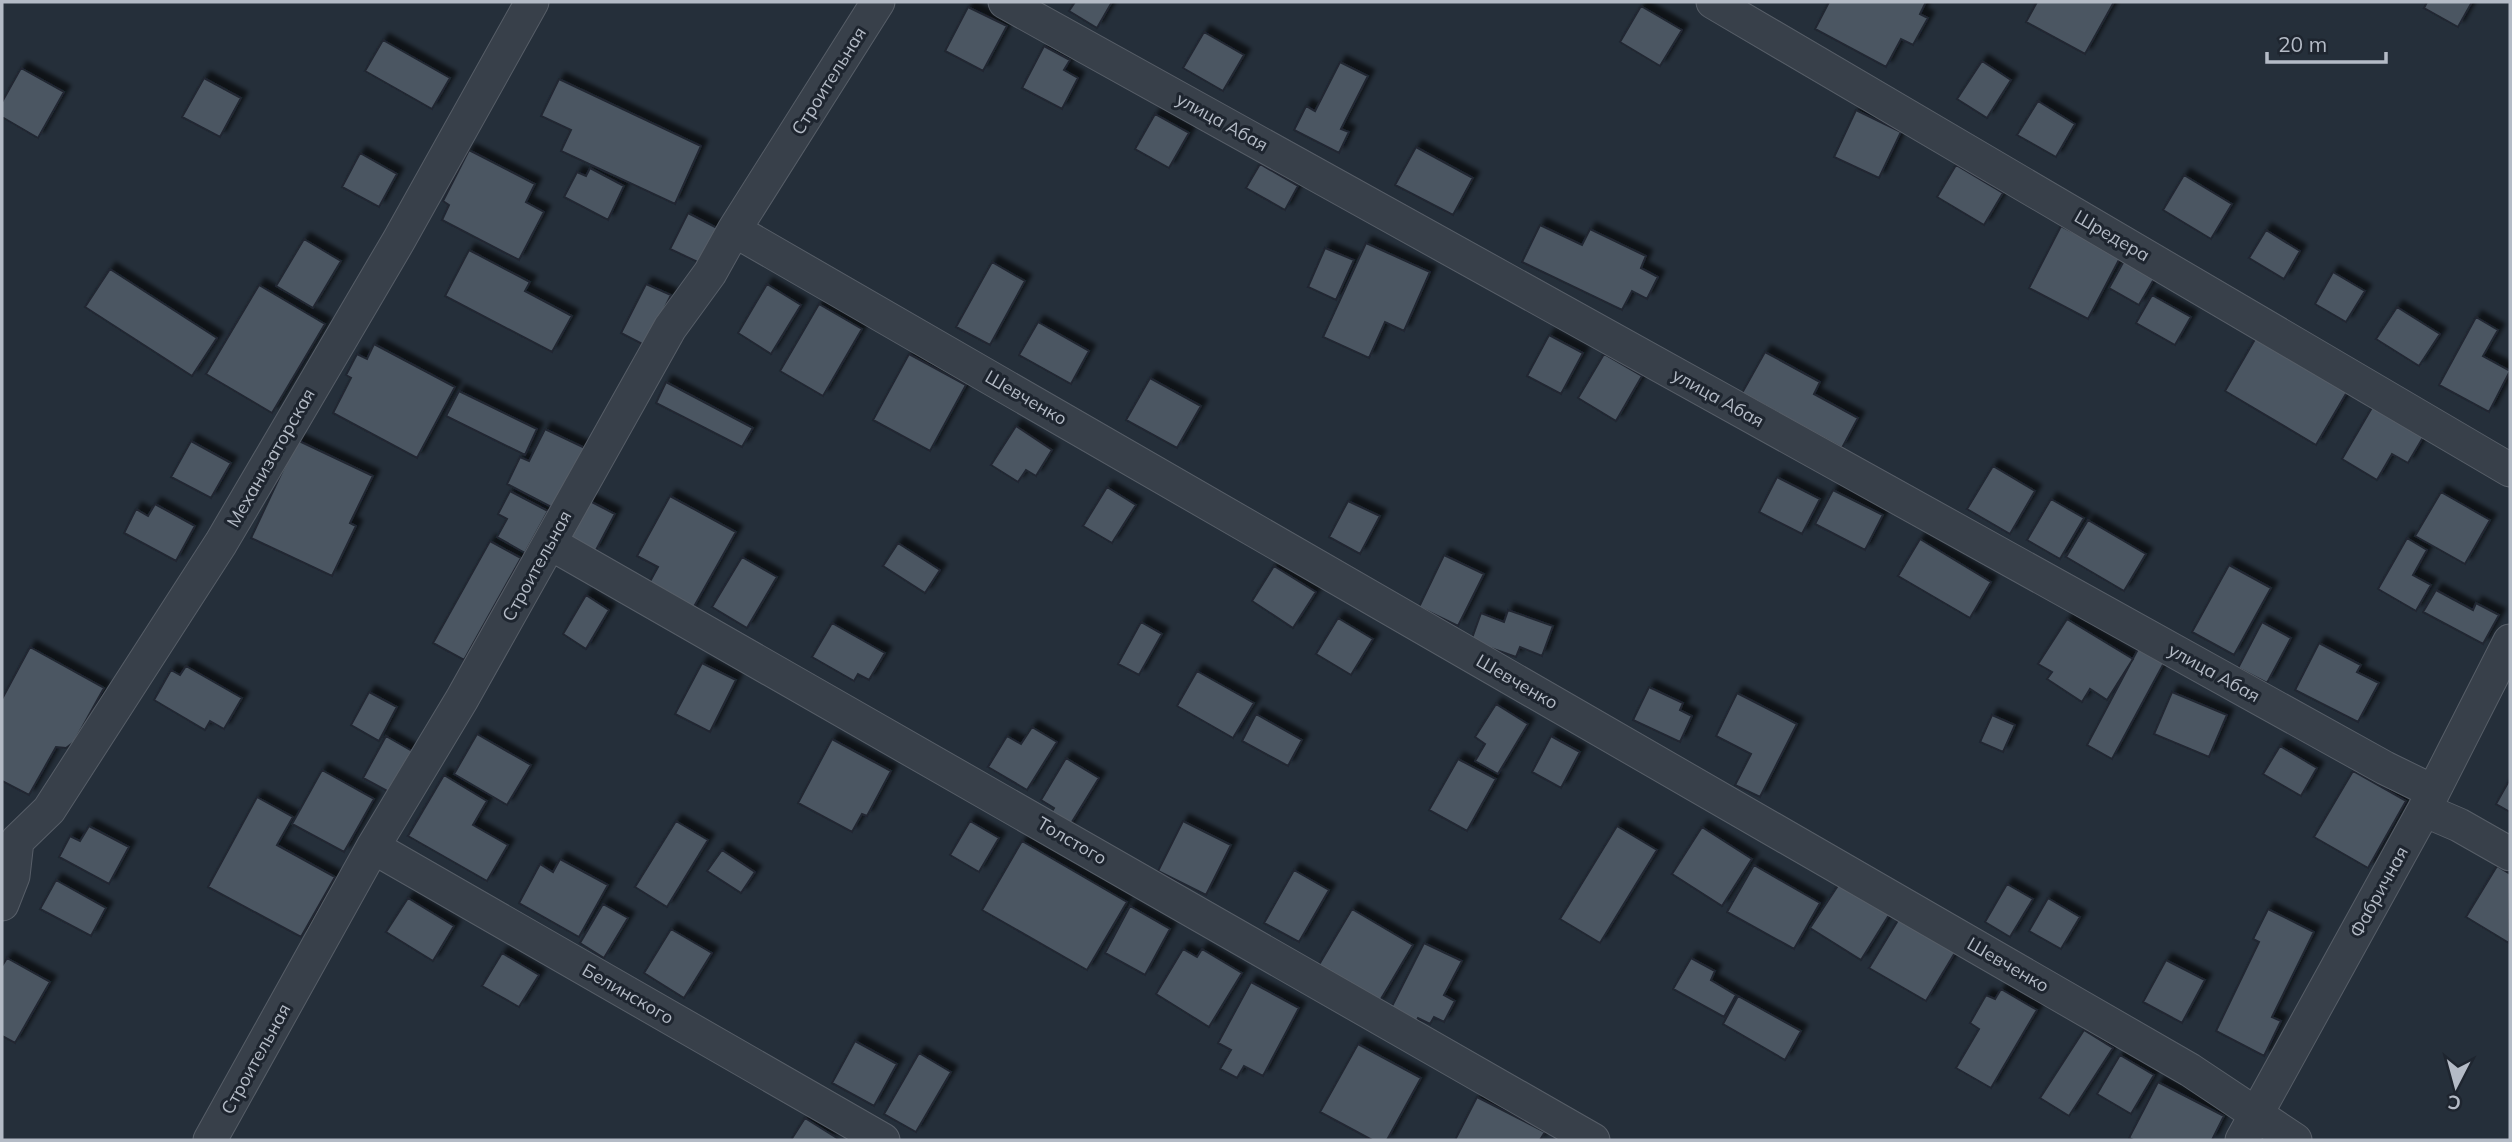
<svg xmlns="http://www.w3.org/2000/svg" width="2512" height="1142" font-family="Mulish,sans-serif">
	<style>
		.building { fill: #4b5662; stroke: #202731; stroke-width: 2; filter: url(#shadow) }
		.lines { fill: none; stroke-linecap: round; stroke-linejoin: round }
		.street-casing { stroke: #575e68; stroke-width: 35 }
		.street { stroke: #38404a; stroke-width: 33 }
		.labels { text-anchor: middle; stroke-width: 6; stroke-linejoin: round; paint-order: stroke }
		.street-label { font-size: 18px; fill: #b4bbc6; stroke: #1e252f }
	</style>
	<defs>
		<filter id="shadow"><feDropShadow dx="6" dy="-6" stdDeviation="2" flood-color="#0009"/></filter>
	</defs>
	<rect width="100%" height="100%" fill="#252f3a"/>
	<path class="building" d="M1075,2H1112L1097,28L1069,11Z
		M1829,2H1926L1920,14L1928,18L1913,45L1901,39L1886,67L1815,29Z
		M2037,2H2114L2085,54L2026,22Z
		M2427,2H2472L2458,27L2424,8Z
		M1641,6L1682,30L1660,66L1620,42Z
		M968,7L1007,26L983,71L945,51Z
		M1204,32L1244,55L1223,91L1183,68Z
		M383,40L450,78L432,109L365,71Z
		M1044,46L1070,60L1064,70L1078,78L1062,109L1022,88Z
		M1982,61L2011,80L1987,118L1957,99Z
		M1340,62L1368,76L1341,129L1349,132L1339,153L1294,130L1306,106L1315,111Z
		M21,68L64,92L38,138L2,117V102Z
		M204,78L241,98L220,137L182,117Z
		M559,79L701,146L675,204L561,151L571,130L541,116Z
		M2038,101L2075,124L2056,157L2017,135Z
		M1856,110L1901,132L1879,178L1834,157Z
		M1155,114L1189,133L1169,168L1135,149Z
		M1416,147L1473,178L1453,215L1395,185Z
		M469,150L535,184L526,202L544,212L519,260L442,220L449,205L443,201Z
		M360,153L397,174L379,207L342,187Z
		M1260,164L1298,186L1285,210L1246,188Z
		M1956,165L2003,193L1984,225L1937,197Z
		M590,168L624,186L608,220L564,197L577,172L586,176Z
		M2184,175L2232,204L2211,239L2163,210Z
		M688,213L721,230L704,265L670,249Z
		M1540,225L1582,245L1590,229L1646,256L1641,268L1658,277L1647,299L1632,291L1622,310L1522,262Z
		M2061,226L2121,256L2088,319L2029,288Z
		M2266,230L2300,251L2284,279L2249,258Z
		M304,239L341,261L313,308L276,286Z
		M1366,243L1430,272L1404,331L1385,322L1369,358L1323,337Z
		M1325,248L1354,260L1336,300L1308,287Z
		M469,250L530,282L525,291L572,316L552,352L445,296Z
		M2130,250L2161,267L2139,305L2109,288Z
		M992,262L1025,281L990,345L956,327Z
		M110,269L217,338L192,376L85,307Z
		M2333,272L2365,291L2346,322L2315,304Z
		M646,284L671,295L646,346L621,333Z
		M767,284L801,305L771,354L738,333Z
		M259,285L325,324L272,413L206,374Z
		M2152,295L2191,317L2175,345L2136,323Z
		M819,304L862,329L823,396L780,371Z
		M2397,307L2440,334L2419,366L2376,339Z
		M2476,317L2498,330L2483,356L2510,371L2489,412L2439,385Z
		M1038,322L1089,351L1071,384L1019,355Z
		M2258,334L2350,387L2316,445L2225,391Z
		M1549,335L1583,353L1561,394L1527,376Z
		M374,344L455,387L417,458L333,413L351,378L346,375L357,354L367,359Z
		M1765,352L1820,382L1814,394L1858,418L1842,448L1742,393Z
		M909,354L966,385L930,451L873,420Z
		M1604,354L1642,376L1616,421L1578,398Z
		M1150,378L1201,406L1177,448L1126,420Z
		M666,382L753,428L742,447L656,403Z
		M459,391L537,429L525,455L446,416Z
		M2377,399L2428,429L2408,463L2392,454L2377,480L2342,459Z
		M1016,426L1052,450L1036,476L1026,470L1018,482L991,465Z
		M545,429L585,448L555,509L507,484L520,457L529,461Z
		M297,440L373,476L350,523L356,526L332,576L251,538Z
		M191,441L231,463L211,498L171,477Z
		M1993,466L2035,491L2010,534L1967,509Z
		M1777,477L1820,499L1802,534L1759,512Z
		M1107,487L1136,505L1112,543L1083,526Z
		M1833,490L1883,515L1865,550L1815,524Z
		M510,491L548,511L525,553L497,537L507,519L498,514Z
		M2441,492L2490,520L2465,564L2415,536Z
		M670,496L736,532L691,612L647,587L658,567L637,556Z
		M2051,499L2084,518L2060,559L2027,540Z
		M588,500L615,514L595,552L567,537Z
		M1348,501L1380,516L1360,554L1329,537Z
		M155,504L195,526L176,561L124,533L136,509L148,516Z
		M2088,520L2146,554L2124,591L2066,557Z
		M2407,538L2427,550L2413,575L2431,585L2416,611L2378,589Z
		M1920,539L1991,582L1970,618L1898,576Z
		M490,541L521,558L464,660L433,643Z
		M898,543L940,570L925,593L883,566Z
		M1444,555L1484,574L1458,626L1419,607Z
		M742,557L777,577L747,628L712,607Z
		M2229,565L2271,588L2234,655L2192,632Z
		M1274,566L1316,592L1293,628L1252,601Z
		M2436,590L2473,610L2476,603L2499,615L2483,644L2423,612Z
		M586,595L609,610L586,649L563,634Z
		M1508,610L1553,626L1542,656L1520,647L1516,657L1471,641L1481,613L1504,622Z
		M1338,618L1373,639L1351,675L1316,654Z
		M2067,619L2133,659L2107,700L2090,689L2082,702L2047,679L2052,672L2038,664Z
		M1141,622L1162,634L1139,675L1118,664Z
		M2262,622L2291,638L2267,683L2238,668Z
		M832,623L885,653L869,680L858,674L854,681L812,657Z
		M2319,643L2361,665L2357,672L2379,683L2358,722L2295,690Z
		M30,647L104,688L74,742L66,748L56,747L29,795L2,781V699Z
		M2138,649L2164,663L2112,759L2087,745Z
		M702,663L736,680L710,732L675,714Z
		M186,666L242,698L224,729L210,721L205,730L154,700L171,670L180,675Z
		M1197,671L1254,703L1233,738L1177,706Z
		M1649,687L1683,703L1680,710L1692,716L1680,742L1633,720Z
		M369,692L397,707L379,741L351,725Z
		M2172,692L2227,715L2209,757L2154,734Z
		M1737,693L1797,724L1760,797L1735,785L1751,754L1716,736Z
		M1496,704L1528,724L1498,774L1475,761L1485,744L1475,737Z
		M1256,714L1302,740L1288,766L1242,741Z
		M1992,715L2015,725L2003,752L1980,742Z
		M1032,727L1057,742L1027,790L988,767L1007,736L1021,744Z
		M477,734L531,765L507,805L454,774Z
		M386,736L412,751L389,792L363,778Z
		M1551,736L1580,752L1561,788L1532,772Z
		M832,739L891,771L867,816L862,814L852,832L798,803Z
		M2280,746L2317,768L2301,796L2263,774Z
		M1066,758L1099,778L1067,830L1048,818L1054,808L1041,800Z
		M1458,759L1496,779L1467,831L1429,810Z
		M322,770L374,799L344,852L292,824Z
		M2353,771L2406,801L2368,868L2314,837Z
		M444,775L487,801L473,825L508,845L487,881L408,836Z
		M2510,779V812L2496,804Z
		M257,797L293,817L277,845L335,877L301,937L208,887Z
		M676,821L708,840L667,907L635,887Z
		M970,821L999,838L979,872L950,855Z
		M1183,821L1231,845L1206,895L1158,871Z
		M89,826L129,847L109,884L59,857L70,836L80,841Z
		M1617,826L1657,850L1600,943L1560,919Z
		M1702,827L1752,859L1722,906L1672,874Z
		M1022,841L1127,902L1087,970L982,910Z
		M722,850L755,872L741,893L707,871Z
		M560,859L608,885L579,937L519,903L540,864L553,872Z
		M1754,865L1820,903L1794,949L1727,912Z
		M2497,866L2510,874L2509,943L2466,917Z
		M1294,870L1329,890L1299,942L1264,923Z
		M56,880L106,908L91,936L40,909Z
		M1839,884L1889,915L1861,960L1810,928Z
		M2007,884L2033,899L2010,937L1985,922Z
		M408,898L454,926L433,961L386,932Z
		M2048,898L2080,917L2061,949L2029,931Z
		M603,904L628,918L604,958L580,943Z
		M1130,906L1170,929L1145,975L1105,953Z
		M1352,909L1413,945L1378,1004L1317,968Z
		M2268,909L2314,932L2272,1017L2281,1021L2264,1056L2216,1031L2259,942L2253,939Z
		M1900,917L1956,951L1926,1001L1869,968Z
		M671,929L712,953L684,998L644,973Z
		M1424,943L1462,961L1444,995L1455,1001L1444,1022L1434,1017L1430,1024L1418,1018L1411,1032L1386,1018Z
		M1183,949L1197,957L1202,949L1242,973L1209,1027L1156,994Z
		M502,953L539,975L519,1007L482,986Z
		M7,958L50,982L15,1043L2,1036V966Z
		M1691,958L1715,971L1711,980L1736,995L1724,1017L1673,989Z
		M2166,960L2205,980L2182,1023L2143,1002Z
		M1251,982L1299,1008L1263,1076L1244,1066L1237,1078L1220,1069L1231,1050L1218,1043Z
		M2001,989L2037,1010L1991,1088L1956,1068L1979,1029L1970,1023L1986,995L1995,999Z
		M1738,996L1801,1031L1785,1060L1723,1024Z
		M2084,1030L2113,1048L2069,1116L2040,1098Z
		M855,1041L897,1064L874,1106L832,1083Z
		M1358,1044L1421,1078L1387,1140H1372L1320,1112Z
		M919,1053L951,1072L916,1132L884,1114Z
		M2120,1055L2154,1075L2131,1114L2097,1094Z
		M2158,1082L2224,1116L2212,1140H2133L2129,1138Z
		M1477,1097L1545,1132L1540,1140H1455Z
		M805,1118L840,1140H791Z"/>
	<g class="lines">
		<g class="street-casing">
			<path id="street" d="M1005,2L2385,768L2432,791
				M1713,2L2510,470
				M734,230L2190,1070L2295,1140
				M550,543L1593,1140
				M2424,810L2459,825L2510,854
				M373,847L883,1140
				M2,904L13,876L17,841L49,810L221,543L399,240L532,2
				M210,1140L373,847L462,699L670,328L710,273L734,230L878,2
				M2242,1140L2424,810L2510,641"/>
		</g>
		<use href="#street" class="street"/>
	</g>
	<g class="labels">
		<g class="street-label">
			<text transform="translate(829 81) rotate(-58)" y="6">Строительная</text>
			<text transform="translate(1222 122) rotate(29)" y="6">улица Абая</text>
			<text transform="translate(2112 236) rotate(30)" y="6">Шредера</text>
			<text transform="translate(1026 398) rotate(30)" y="6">Шевченко</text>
			<text transform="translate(1718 398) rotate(29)" y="6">улица Абая</text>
			<text transform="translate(271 458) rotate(-60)" y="6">Механизаторская</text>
			<text transform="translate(537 566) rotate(-61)" y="6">Строительная</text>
			<text transform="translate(2214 673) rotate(29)" y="6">улица Абая</text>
			<text transform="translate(1517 682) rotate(30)" y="6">Шевченко</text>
			<text transform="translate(1072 841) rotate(30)" y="6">Толстого</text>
			<text transform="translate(2379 892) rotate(-61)" y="6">Фабричная</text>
			<text transform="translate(2008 965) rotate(30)" y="6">Шевченко</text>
			<text transform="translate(628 994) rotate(30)" y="6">Белинского</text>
			<text transform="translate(256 1059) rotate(-61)" y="6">Строительная</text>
		</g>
	</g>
	<rect width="2512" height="1142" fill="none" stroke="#b4bbc6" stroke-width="7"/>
	<g transform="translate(2456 1086) rotate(186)" stroke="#1e252f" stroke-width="5" paint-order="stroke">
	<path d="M0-5L12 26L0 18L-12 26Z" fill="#b4bbc6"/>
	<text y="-10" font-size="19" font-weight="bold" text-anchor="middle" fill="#b4bbc6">С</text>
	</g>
	<path d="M2267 52v10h119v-10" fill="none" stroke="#b4bbc6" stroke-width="3.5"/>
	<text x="2278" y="52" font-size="21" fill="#b4bbc6" stroke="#1e252f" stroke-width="5" paint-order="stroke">20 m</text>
</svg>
